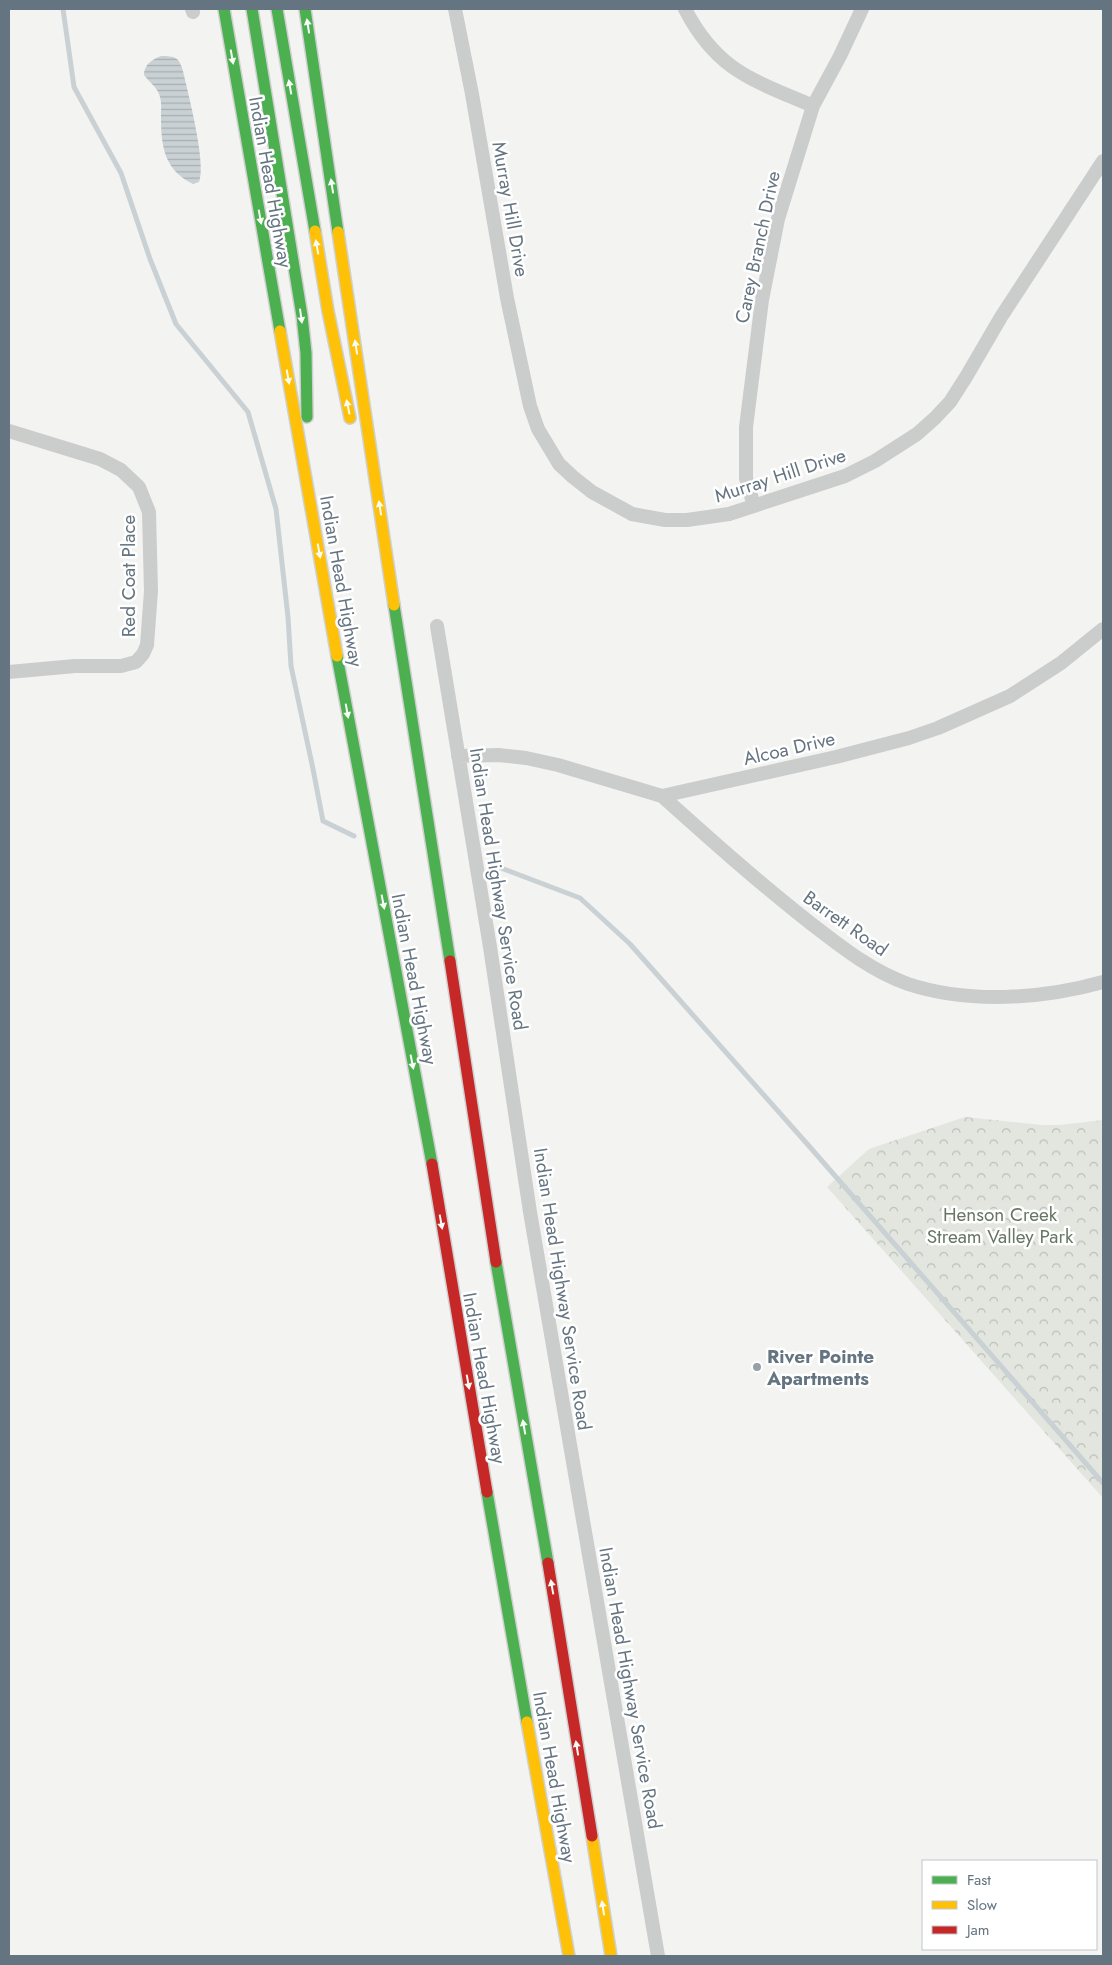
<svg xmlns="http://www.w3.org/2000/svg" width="1112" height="1965" font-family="Jost,sans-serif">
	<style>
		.park { fill: url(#park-crowns) }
		.water { fill: url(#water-rules) }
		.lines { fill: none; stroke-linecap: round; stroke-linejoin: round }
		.stream { stroke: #cad1d4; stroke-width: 5 }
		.fast-casing { stroke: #cfd0d0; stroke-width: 14 }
		.slow-casing { stroke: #cfd0d0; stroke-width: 14 }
		.jam-casing { stroke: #cfd0d0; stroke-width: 14 }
		.street { stroke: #cbcccc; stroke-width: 14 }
		.fast { stroke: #4caf50; stroke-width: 11 }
		.slow { stroke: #ffc107; stroke-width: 11 }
		.jam { stroke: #c62828; stroke-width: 11 }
		.oneway { fill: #f6fbf6 }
		.poi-dot { fill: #96a0a8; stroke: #fff; stroke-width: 2 }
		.labels { text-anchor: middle; stroke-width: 5; stroke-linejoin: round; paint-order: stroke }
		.street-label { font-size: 19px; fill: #647480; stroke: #fff }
		.park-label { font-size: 19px; fill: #677763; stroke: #fff }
		.poi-label { font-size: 19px; font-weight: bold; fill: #647480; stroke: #fff; text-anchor: start }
	</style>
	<defs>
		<pattern id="park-crowns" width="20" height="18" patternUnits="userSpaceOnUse" patternTransform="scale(1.25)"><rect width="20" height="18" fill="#e2e6df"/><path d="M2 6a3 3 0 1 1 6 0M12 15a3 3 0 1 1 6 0" fill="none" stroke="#bbbfba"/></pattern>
		<pattern id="water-rules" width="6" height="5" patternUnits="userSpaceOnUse" patternTransform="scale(1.25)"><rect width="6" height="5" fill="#cad1d4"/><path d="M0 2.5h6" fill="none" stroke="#a8aeb1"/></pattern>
	</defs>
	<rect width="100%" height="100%" fill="#f3f3f1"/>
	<path class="park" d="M965,1117L1042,1125H1060L1103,1120V1498L827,1187L869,1149Z"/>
	<path class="water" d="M161,56C175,56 179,57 183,71C188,93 207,165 199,182L193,184C164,170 161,146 161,117C161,110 162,101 159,94C156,86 149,82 144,75C144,65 151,60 161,56Z"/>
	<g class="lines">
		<path class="stream" d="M63,9L74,87L121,173L150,259L176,324L248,412L276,509L288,617L291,666L313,769L323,821L354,836
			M493,865L580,898L630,944L809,1146L1103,1483"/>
		<g class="fast-casing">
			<path id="fast" d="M224,9L280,331
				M252,9L302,316L306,353L307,417
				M277,9L315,231
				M305,9L338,232
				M394,605L450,961
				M337,656L432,1164
				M496,1262L548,1563
				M487,1492L527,1722"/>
		</g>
		<g class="slow-casing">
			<path id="slow" d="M315,231L328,311L350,418
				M338,232L394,605
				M280,331L337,656
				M527,1722L569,1956
				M592,1836L611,1956"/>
		</g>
		<g class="jam-casing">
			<path id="jam" d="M450,961L496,1262
				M432,1164L487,1492
				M548,1563L592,1836"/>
		</g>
		<path class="street" d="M192,9L193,12
			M455,9L472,94L507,298L530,406L538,429L559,464L573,477L592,492L632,514L665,520H687L729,514L845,476L875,461L917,434L935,418L950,402L966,377L1001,317L1103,161
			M685,9C717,71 753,80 813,106
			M9,431L100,459L121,470L139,487L149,512L151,591L147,645L143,654L136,662L121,666H75L9,672
			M754,506L746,478V427L762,300L778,219L813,106L840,56L862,9
			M437,626L490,947L530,1212L658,1956
			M458,756L498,755L526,758L558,765L662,796L836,757L909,738L938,728L1010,696L1061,663L1103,629
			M662,796C710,839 758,882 809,922C840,946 871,971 908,984C969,1004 1042,999 1103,982"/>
		<use href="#fast" class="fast"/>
		<use href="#slow" class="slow"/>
		<use href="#jam" class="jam"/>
	</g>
	<defs><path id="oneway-solid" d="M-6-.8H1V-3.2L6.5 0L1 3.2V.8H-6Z" transform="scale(1.25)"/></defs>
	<g class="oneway">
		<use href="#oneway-solid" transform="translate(308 26) rotate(-99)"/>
		<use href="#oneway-solid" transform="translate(232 57) rotate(80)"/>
		<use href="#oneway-solid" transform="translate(290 87) rotate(-100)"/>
		<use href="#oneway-solid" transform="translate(332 186) rotate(-99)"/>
		<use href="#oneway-solid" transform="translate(260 217) rotate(80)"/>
		<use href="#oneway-solid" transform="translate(317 247) rotate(-100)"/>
		<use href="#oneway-solid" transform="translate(301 316) rotate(82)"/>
		<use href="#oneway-solid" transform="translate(356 347) rotate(-99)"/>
		<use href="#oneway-solid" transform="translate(288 377) rotate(80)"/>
		<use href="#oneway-solid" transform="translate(348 407) rotate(-102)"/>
		<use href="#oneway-solid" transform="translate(380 508) rotate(-99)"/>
		<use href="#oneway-solid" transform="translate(319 551) rotate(80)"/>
		<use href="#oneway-solid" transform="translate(347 711) rotate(80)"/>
		<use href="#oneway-solid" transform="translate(383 902) rotate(79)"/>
		<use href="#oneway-solid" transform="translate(412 1062) rotate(79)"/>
		<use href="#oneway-solid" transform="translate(441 1222) rotate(80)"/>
		<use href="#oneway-solid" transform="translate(468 1382) rotate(80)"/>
		<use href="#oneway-solid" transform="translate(524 1427) rotate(-100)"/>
		<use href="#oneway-solid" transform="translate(552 1587) rotate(-100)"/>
		<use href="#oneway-solid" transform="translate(577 1748) rotate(-99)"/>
		<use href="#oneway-solid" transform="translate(603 1908) rotate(-99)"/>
	</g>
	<circle class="poi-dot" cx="757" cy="1367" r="5"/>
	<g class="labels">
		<g class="street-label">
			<text transform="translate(271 182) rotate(80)" y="7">Indian Head Highway</text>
			<text transform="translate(511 209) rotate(80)" y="7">Murray Hill Drive</text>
			<text transform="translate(757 247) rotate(-78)" y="7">Carey Branch Drive</text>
			<text transform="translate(780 475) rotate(-18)" y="7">Murray Hill Drive</text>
			<text transform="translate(128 576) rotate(-90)" y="7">Red Coat Place</text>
			<text transform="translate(342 581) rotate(80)" y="7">Indian Head Highway</text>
			<text transform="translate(789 748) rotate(-13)" y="7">Alcoa Drive</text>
			<text transform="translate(499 889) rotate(81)" y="7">Indian Head Highway Service Road</text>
			<text transform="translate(846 923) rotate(35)" y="7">Barrett Road</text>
			<text transform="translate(415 979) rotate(79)" y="7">Indian Head Highway</text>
			<text transform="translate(563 1289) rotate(81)" y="7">Indian Head Highway Service Road</text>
			<text transform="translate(485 1378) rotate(80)" y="7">Indian Head Highway</text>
			<text transform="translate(631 1688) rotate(80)" y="7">Indian Head Highway Service Road</text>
			<text transform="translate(555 1777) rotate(80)" y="7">Indian Head Highway</text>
		</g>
		<g class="park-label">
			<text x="1000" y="1221">Henson Creek<tspan x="1000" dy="22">Stream Valley Park</tspan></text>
		</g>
		<g class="poi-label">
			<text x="767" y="1363">River Pointe<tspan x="767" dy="22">Apartments</tspan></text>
		</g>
	</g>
	<rect width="1112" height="1965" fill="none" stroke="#647480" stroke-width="20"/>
	<rect x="922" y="1860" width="175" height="90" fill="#ffffff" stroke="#c1c7cc"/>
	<rect x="932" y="1876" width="25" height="8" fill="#4caf50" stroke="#c1c7cc"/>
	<text x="967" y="1885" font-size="15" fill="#647480">Fast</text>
	<rect x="932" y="1901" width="25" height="8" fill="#ffc107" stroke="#c1c7cc"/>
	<text x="967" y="1910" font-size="15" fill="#647480">Slow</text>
	<rect x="932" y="1926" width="25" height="8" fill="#c62828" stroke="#c1c7cc"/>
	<text x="967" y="1935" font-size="15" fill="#647480">Jam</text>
</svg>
